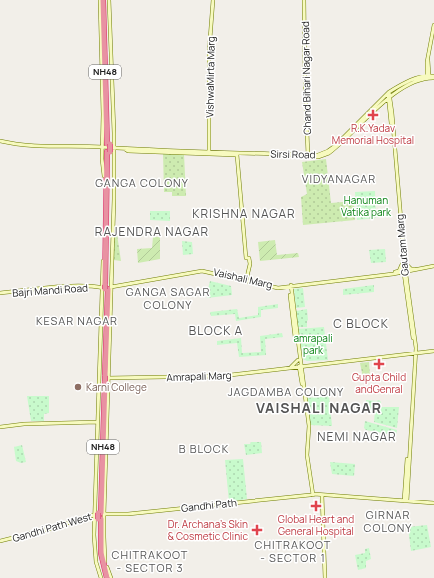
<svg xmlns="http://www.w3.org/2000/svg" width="434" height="578" font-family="Manrope,sans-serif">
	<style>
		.grass { fill: url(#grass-dots) }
		.park { fill: url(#park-dots) }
		.garden { fill: url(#garden-furrows) }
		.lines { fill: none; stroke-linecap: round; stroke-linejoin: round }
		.secondary-casing { stroke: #707d05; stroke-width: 4 }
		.highway-casing { stroke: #dc2a67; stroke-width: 6 }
		.secondary { stroke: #f7fabf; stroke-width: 3 }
		.highway { stroke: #e892a2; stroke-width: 5 }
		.highway-bridge-casing { stroke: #dc2a67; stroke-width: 6; stroke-linecap: butt }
		.highway-bridge { stroke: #e892a2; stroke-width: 5 }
		.health-dot { fill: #e0444e; stroke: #fff; stroke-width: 1.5 }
		.education-dot { fill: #8d6e63; stroke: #fff; stroke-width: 1.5 }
		.labels { text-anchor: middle; stroke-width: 3; stroke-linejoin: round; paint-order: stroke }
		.shield { fill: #fff; stroke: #646464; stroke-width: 1 }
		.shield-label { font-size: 9px; font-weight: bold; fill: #222 }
		.street-label { font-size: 10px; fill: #222; stroke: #fff }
		.health-label { font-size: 10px; fill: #be3a42; stroke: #fff }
		.park-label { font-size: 10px; fill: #0c8416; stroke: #fff }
		.education-label { font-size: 10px; fill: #785e54; stroke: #fff; text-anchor: start }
		.neighbourhood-label { font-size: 11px; letter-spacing: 1px; fill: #555; stroke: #fff }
		.quarter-label { font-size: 12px; letter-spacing: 1px; fill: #555; stroke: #fff }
		.district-label { font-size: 14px; font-weight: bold; letter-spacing: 1px; fill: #555; stroke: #fff }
	</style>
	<defs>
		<pattern id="grass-dots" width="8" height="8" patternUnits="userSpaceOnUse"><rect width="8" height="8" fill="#cdebb0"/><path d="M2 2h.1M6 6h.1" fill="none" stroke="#b0c997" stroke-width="1.8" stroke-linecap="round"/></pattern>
		<pattern id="park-dots" width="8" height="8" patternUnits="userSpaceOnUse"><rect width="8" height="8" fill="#c8facc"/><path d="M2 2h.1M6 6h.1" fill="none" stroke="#acd6af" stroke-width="1.8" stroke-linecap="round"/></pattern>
		<pattern id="garden-furrows" width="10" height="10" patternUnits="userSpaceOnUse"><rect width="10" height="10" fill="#cdebb0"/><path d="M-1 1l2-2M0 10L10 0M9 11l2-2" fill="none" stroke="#b0c997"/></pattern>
	</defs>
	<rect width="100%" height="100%" fill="#f2efe9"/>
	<path class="grass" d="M163,153L184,154L186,196H172V192H164Z
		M326,159L331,203L354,201L355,220L303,225L301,197L307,194L302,162Z
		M114,227H116L121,261L114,260Z
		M369,362L370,377L363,378L360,363Z"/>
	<path class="park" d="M375,191L376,218L357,220L355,192Z
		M150,211H170V221L150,220Z
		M182,241L192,242L193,254L183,255Z
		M385,249L386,262L371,263L369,250Z
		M210,281L231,286L232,295L207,298V293Z
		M374,285V292L343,295V289Z
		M303,288L305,307L296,308L294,289Z
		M278,304V308L261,310V317L236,321L235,314L211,316L210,312L237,309L239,318L258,315V307Z
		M307,309L308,320L307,321V327H298L296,311Z
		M324,327L328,360L307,361L303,359L298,329Z
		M282,333L283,337L265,339L266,355L239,357L237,343L217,345V341L241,338L242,353L261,352L260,336Z
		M27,396H49V413L44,414V421H31Z
		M329,396L332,426L310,425L307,398Z
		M366,400L376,401L379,400L381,402V407H399L397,428L374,422L375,410H366Z
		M365,421L397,430L396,435L366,430L364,428Z
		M251,442H261L262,453L246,455L244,444H250Z
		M22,445L26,462L21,463L16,461L14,447Z
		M243,459L247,499L229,502L225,460Z
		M330,462L355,464L354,476L332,474Z
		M427,525L431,547L411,551L408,527Z
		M369,548L371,559L366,561V568L358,570L355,555L365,553V549Z"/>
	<path class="garden" d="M153,237H160V259L138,263L137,249L152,248Z
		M275,240L277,255L298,253L299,257L260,261L258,242Z"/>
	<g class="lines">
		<g class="secondary-casing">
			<path id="secondary" d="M100,0L103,114L102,159L104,176
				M304,0L305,82L308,156
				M428,60L429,76
				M427,76V62L434,25
				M389,92L392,113L405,268L416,348L407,501
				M388,94L391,123
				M0,141C34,149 69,145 103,147C174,152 246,153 318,155L328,151L335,146L389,92C402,84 418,74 434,76
				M125,149L128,151L237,155
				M209,152V52L213,0
				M237,155L246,258H249L250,264L246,281
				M306,157H318L329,153C358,131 396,77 434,78
				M406,264L411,269H415
				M403,266L413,338
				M395,272L399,271L402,264
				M291,285L309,426L307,455L313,495
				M111,287L202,271L278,288L393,274L434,266
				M0,293C31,290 74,282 104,288
				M290,295L295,337
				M299,366L302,384
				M291,367L298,360
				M107,378L222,376L434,351
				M0,427L24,424L98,422
				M322,495L325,578
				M404,501L407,459
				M104,514H128L310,495L314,494L434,503
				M0,541L52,528L96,514
				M105,562L104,537V514L114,199V133L109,0
				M107,567L111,578
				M101,578L96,562L94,535L103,261"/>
		</g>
		<g class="highway-casing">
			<path id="highway" d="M103,0L107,144
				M105,285L107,152
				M105,376L108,289
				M101,513L105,381
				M101,519V553L107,578"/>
		</g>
		<use href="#secondary" class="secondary"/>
		<use href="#highway" class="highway"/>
		<g class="highway-bridge-casing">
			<path id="highway-bridge" d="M110,144V152
				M105,289V285
				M105,381V376
				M98,519V513"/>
		</g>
		<use href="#highway-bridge" class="highway-bridge"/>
	</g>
	<g class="health-dot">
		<path d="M371 109h4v4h4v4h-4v4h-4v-4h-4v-4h4z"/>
		<path d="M377 358h4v4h4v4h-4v4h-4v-4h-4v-4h4z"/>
		<path d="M314 500h4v4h4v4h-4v4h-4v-4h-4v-4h4z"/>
		<path d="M255 524h4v4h4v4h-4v4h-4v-4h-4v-4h4z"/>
	</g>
	<circle class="education-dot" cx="78" cy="387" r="4"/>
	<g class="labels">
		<g class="shield">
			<rect x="89" y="65" width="32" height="14" rx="3"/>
			<rect x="87" y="440" width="32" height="14" rx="3"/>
		</g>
		<g class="shield-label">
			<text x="105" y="75">NH48</text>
			<text x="103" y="450">NH48</text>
		</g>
		<g class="street-label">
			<text transform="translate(210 77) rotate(-89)" y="4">VishwaMirta Marg</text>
			<text transform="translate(306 78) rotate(-91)" y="4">Chand Bihari Nagar Road</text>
			<text transform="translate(293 154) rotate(1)" y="4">Sirsi Road</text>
			<text transform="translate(402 245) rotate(-95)" y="4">Gautam Marg</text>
			<text transform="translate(243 278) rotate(13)" y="4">Vaishali Marg</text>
			<text transform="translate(50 290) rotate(-4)" y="4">Bajri Mandi Road</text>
			<text transform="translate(199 376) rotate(-2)" y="4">Amrapali Marg</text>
			<text transform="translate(209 505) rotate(-6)" y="4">Gandhi Path</text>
			<text transform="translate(52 527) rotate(-16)" y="4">Gandhi Path West</text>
		</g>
		<g class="health-label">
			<text x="373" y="132">R.K.Yadav<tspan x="373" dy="12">Memorial Hospital</tspan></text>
			<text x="379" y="381">Gupta Child<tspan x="379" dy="12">andGenral</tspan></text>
			<text x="316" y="523">Global Heart and<tspan x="316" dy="12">General Hospital</tspan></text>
			<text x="248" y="528" text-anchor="end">Dr. Archana's Skin<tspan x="248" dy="12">&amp; Cosmetic Clinic</tspan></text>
		</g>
		<g class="park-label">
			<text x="366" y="204">Hanuman<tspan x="366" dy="12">Vatika park</tspan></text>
			<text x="313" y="342">amrapali<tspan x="313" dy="12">park</tspan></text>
		</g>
		<g class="education-label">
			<text x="86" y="391">Karni College</text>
		</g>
		<g class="neighbourhood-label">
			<text x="339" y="183">VIDYANAGAR</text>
			<text x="142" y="187">GANGA COLONY</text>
			<text x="168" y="296">GANGA SAGAR<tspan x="168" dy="13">COLONY</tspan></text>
			<text x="77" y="325">KESAR NAGAR</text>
			<text x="286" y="396">JAGDAMBA COLONY</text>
			<text x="204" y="453">B BLOCK</text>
			<text x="388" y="519">GIRNAR<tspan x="388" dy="13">COLONY</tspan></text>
			<text x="293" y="549">CHITRAKOOT<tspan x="293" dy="13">- SECTOR 1</tspan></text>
			<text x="150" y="559">CHITRAKOOT<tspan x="150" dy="13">- SECTOR 3</tspan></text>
		</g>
		<g class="quarter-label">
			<text x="244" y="218">KRISHNA NAGAR</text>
			<text x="152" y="236">RAJENDRA NAGAR</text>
			<text x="361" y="328">C BLOCK</text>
			<text x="216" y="335">BLOCK A</text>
			<text x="357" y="441">NEMI NAGAR</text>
		</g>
		<g class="district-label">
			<text x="319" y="413">VAISHALI NAGAR</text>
		</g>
	</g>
</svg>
